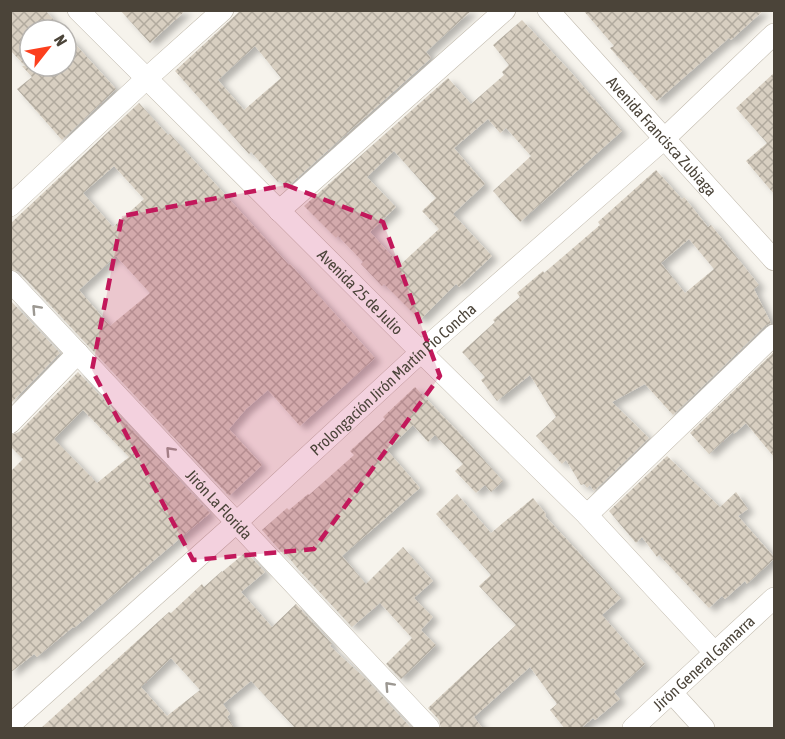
<svg xmlns="http://www.w3.org/2000/svg" width="785" height="739" font-family="'Asap Condensed',sans-serif">
	<style>
		.building { fill: url(#building-cross-hatch); fill-rule: evenodd; filter: url(#shadow) }
		.lines { fill: none; stroke-linecap: round; stroke-linejoin: round }
		.minor-casing { stroke: #c2bbae; stroke-width: 22 }
		.minor { stroke: #fff; stroke-width: 21 }
		.oneway { stroke: #9c9892 }
		.marked { fill: #c2185b; fill-opacity: 0.2; stroke: #c2185b; stroke-width: 4.5; stroke-dasharray: 12 8; stroke-linejoin: round }
		.labels { text-anchor: middle; stroke-width: 4.5; stroke-linejoin: round; paint-order: stroke }
		.street-label { font-size: 16px; fill: #4b4439; stroke: #fff }
	</style>
	<defs>
		<pattern id="building-cross-hatch" width="8" height="8" patternUnits="userSpaceOnUse" patternTransform="scale(1.5)"><rect width="8" height="8" fill="#d8cfc1"/><path d="M0 0l8 8M0 8l8-8" fill="none" stroke="#b1aa9e"/></pattern>
		<filter id="shadow"><feDropShadow dx="6" dy="4" stdDeviation="3" flood-color="#0004"/></filter>
	</defs>
	<rect width="100%" height="100%" fill="#f6f3ec"/>
	<path class="building" d="M10,10H45L63,30H30V66H66V34L116,89L62,140L17,89L32,77L22,66H25L10,50Z
		M120,10H186L150,43Z
		M241,10H472L426,52L431,58L287,187L280,180L278,182L251,152L249,154L175,71ZM255,46L281,78L244,110L218,80Z
		M583,10H764L731,40L729,38L657,101L610,48L614,46Z
		M522,20L570,71L622,131L520,222L493,191L531,156L506,128L500,133L488,119L454,148L485,184L453,214L492,256L459,287L456,284L420,320L384,284L382,286L361,264L363,262L338,236L336,238L304,206L448,78L471,104L504,75L502,72L509,65L493,45ZM394,151L436,198L422,211L439,229L400,265L370,232L396,207L367,177Z
		M774,73V194L746,161L767,143L736,108Z
		M139,103L168,135L170,134L289,265L290,264L375,358L300,426L268,390L246,409L229,429L262,465L229,496L19,272L10,269V224ZM114,166L144,199L113,227L83,193ZM116,256L150,293L110,326L79,290Z
		M656,170L682,199L684,197L708,227L711,225L759,285L754,289L771,323L765,326L673,415L645,384L612,402L649,438L594,491L590,485L587,488L584,484L581,485L566,460L562,464L536,436L556,417L530,375L497,401L481,380L485,377L462,352L495,322L493,320L520,297L517,293L543,271L544,273L600,225L598,222ZM689,239L714,269L685,293L661,263Z
		M10,300L60,353L10,404Z
		M774,352V457L746,423L734,434L733,432L709,454L690,433Z
		M78,372L210,513L74,628L73,627L37,657L34,654L10,673V472L23,459L10,446V435L19,432ZM83,410L129,457L97,483L54,439Z
		M415,387L465,439L503,481L491,492L485,485L476,493L455,471L463,464L435,435L428,442L413,425L387,450L420,488L342,556L366,584L403,547L433,581L414,598L433,617L421,630L436,645L401,679L386,664L412,638L380,603L352,627L298,569L286,554L284,555L262,530L287,508L289,510L308,494L309,495L354,455L350,451L385,419L383,417Z
		M667,456L720,507L736,492L748,509L738,516L774,557V559L747,584L745,581L725,599L722,596L709,608L659,555L657,557L642,537L636,543L609,511Z
		M457,494L491,533L533,498L546,514L545,516L621,598L602,615L645,664L614,692L620,699L595,720L593,718L580,729H565L550,710L557,704L530,667L474,717L483,729H441L439,720L428,708L516,625L479,586L491,575L436,514Z
		M246,552L265,572L241,592L272,627L296,604L332,644L330,646L368,681L412,729H296L251,681L223,704L230,714L227,717L235,729H40L169,612L171,613L202,584L204,587L222,571V572ZM171,658L200,690L167,716L141,687Z"/>
	<g class="lines">
		<g class="minor-casing">
			<g id="minor">
				<path id="s1" d="M78,10L421,352L587,515L715,653"/>
				<path id="s2" d="M548,10L774,260"/>
				<path d="M10,206L146,79L223,10"/>
				<path d="M279,211L505,10"/>
				<path id="s3" d="M10,281L429,728"/>
				<path d="M10,423L78,353"/>
				<path d="M587,515L774,335"/>
				<path d="M672,693L704,728"/>
				<path id="s4" d="M10,725L237,522L421,352L664,139L774,34"/>
				<path id="s5" d="M633,728L774,598"/>
			</g>
		</g>
		<use href="#minor" class="minor"/>
	</g>
	<defs><path id="oneway-chevron" d="M-2-3.5L2.5 0L-2 3.5" fill="none" stroke-width="1.6" stroke-linecap="round" stroke-linejoin="round" transform="scale(1.5)"/></defs>
	<g class="oneway">
		<use href="#oneway-chevron" transform="translate(36 309) rotate(-133)"/>
		<use href="#oneway-chevron" transform="translate(170 451) rotate(-133)"/>
		<use href="#oneway-chevron" transform="translate(389 686) rotate(-133)"/>
	</g>
	<path class="marked" d="M286,185L383,222L440,376L314,549L193,560L92,370L122,216Z"/>
	<g class="labels">
		<g class="street-label">
			<text dy="6" stroke="none"><textPath href="#s2" startOffset="170">Avenida Francisca Zubiaga</textPath></text>
			<text dy="6" stroke="none"><textPath href="#s1" startOffset="399">Avenida 25 de Julio</textPath></text>
			<text dy="6" stroke="none"><textPath href="#s4" startOffset="516">Prolongación Jirón Martín Pio Concha</textPath></text>
			<text dy="6" stroke="none"><textPath href="#s3" startOffset="306">Jirón La Florida</textPath></text>
			<text dy="6" stroke="none"><textPath href="#s5" startOffset="96">Jirón General Gamarra</textPath></text>
		</g>
	</g>
	<rect width="785" height="739" fill="none" stroke="#4b4439" stroke-width="24"/>
	<g transform="translate(48 48) rotate(59)"><circle r="28" fill="#ffffff" stroke="#b7b4b0" stroke-width="1.5"/>
	<path d="M0-4.5L10 22L0 15L-10 22Z" fill="#fc3f1d"/>
	<text y="-9" font-size="16" font-weight="bold" text-anchor="middle" fill="#4b4439">N</text>
	</g>
</svg>
